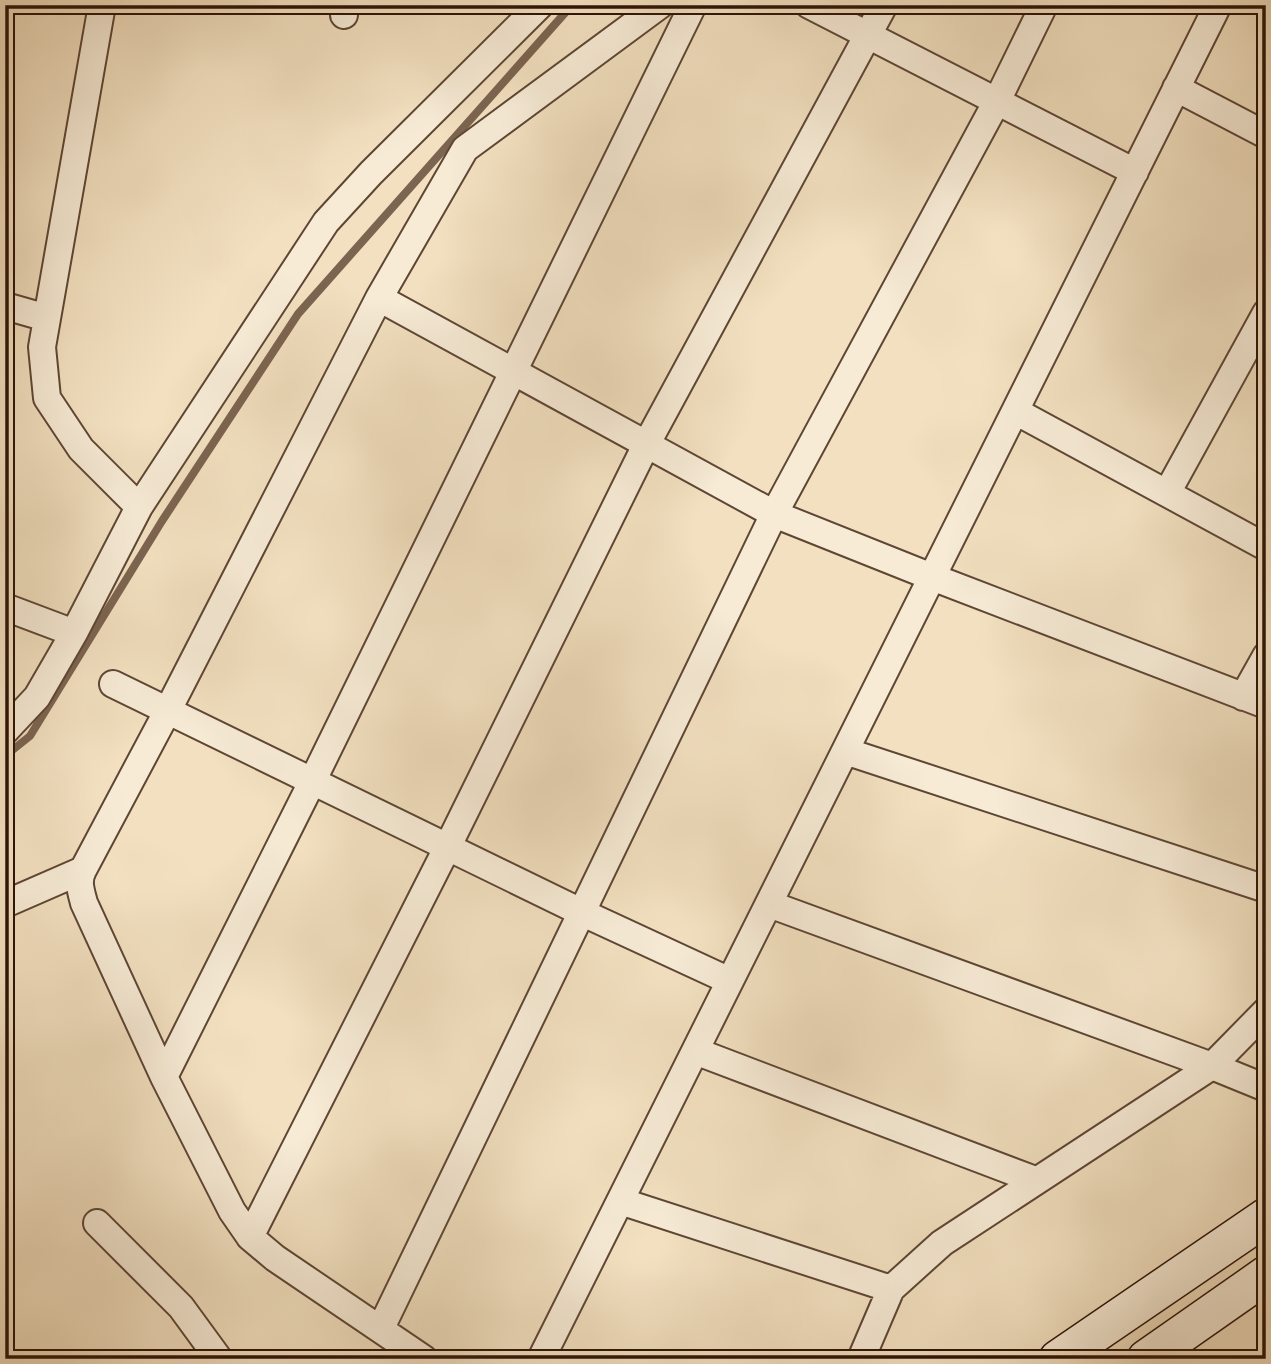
<svg xmlns="http://www.w3.org/2000/svg" width="1271" height="1364" font-family="'Libre Bodoni',serif">
	<style>
		.lines { fill: none; stroke-linecap: round; stroke-linejoin: round }
		.stream { stroke: #7b6450; stroke-width: 8 }
		.minor-casing { stroke: #5e4635; stroke-width: 30 }
		.secondary-casing { stroke: #2d1307; stroke-width: 40 }
		.minor { stroke: #f7ebd6; stroke-width: 26 }
		.secondary { stroke: #f7ebd6; stroke-width: 37 }
	</style>
	<rect width="100%" height="100%" fill="#f2e0c0"/>
	<filter id="stains"><feTurbulence type="fractalNoise" baseFrequency=".00286" numOctaves="4"/><feColorMatrix values="0 0 0 0 .2 0 0 0 0 .09 0 0 0 0 .02 0 0 0 .5 -.17"/></filter>
	<radialGradient id="worn" r=".72"><stop offset=".6" stop-color="#630" stop-opacity="0"/><stop offset="1" stop-color="#630" stop-opacity=".3"/></radialGradient>
	<g class="lines">
		<path class="stream" d="M5,756L30,736L162,521L298,314L572,5"/>
		<g class="minor-casing">
			<path id="minor" d="M102,5L42,347L47,398L81,449L139,507
				M809,5L1135,172
				M344,15L345,5
				M1176,88L1266,135
				M379,298L774,514L932,577L1266,705
				M5,306L47,318
				M1015,411L1266,547
				M1167,493L1266,313
				M5,607L74,633
				M113,684L583,913L730,981
				M1243,697L1266,656
				M5,731L37,697L74,633L139,507L326,222L371,173L540,5
				M845,751L1266,889
				M83,870C77,881 81,891 84,903L164,1077L232,1211L250,1237L275,1258L424,1359
				M5,904L83,870L168,710L379,298L465,149L660,5
				M769,904L1212,1066L1266,1088
				M695,1051L1035,1180
				M164,1077L313,780L693,5
				M620,1201L891,1289
				M97,1223L181,1307L219,1359
				M250,1237L448,846L646,445L884,5
				M381,1328L774,514L997,101L1044,5
				M541,1359L1218,5
				M861,1359L891,1289L942,1243L1212,1066L1266,1011"/>
		</g>
		<g class="secondary-casing">
			<path id="secondary" d="M1058,1359L1266,1217
				M1146,1359L1266,1275"/>
		</g>
		<use href="#minor" class="minor"/>
		<use href="#secondary" class="secondary"/>
	</g>
	<rect width="1271" height="1364" fill="none" stroke="#f2e0c0" stroke-width="28"/>
	<rect x="7" y="7" width="1257" height="1350" fill="none" stroke="#2d1307" stroke-width="3.5"/>
	<rect x="14" y="14" width="1243" height="1336" fill="none" stroke="#2d1307" stroke-width="2"/>
	<rect width="100%" height="100%" filter="url(#stains)"/>
	<rect width="100%" height="100%" fill="url(#worn)"/>
</svg>
